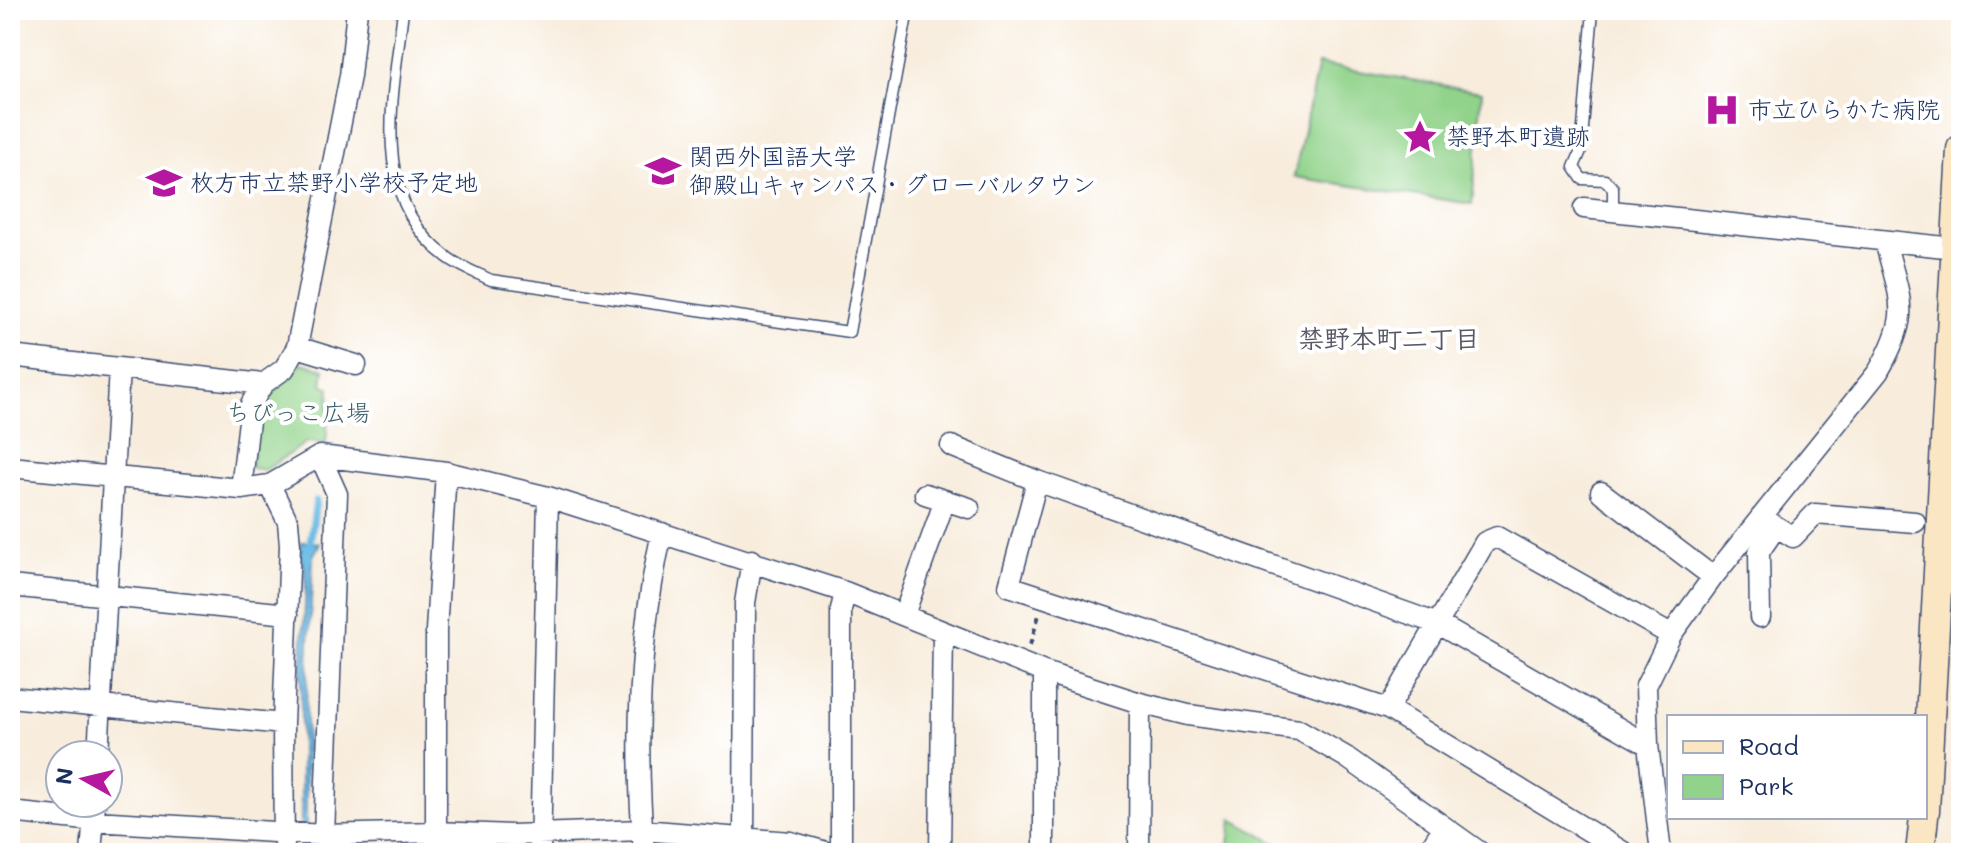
<svg xmlns="http://www.w3.org/2000/svg" width="1971" height="863" font-family="Mali,'Klee One',sans-serif">
	<style>
		.green { fill: #91d38a; stroke: #568174; stroke-width: 2 }
		.water { fill: #6bbce6; stroke: #4376a2; stroke-width: 2 }
		.lines { fill: none; stroke-linecap: round; stroke-linejoin: round }
		.stream { stroke: #6bbce6; stroke-width: 7 }
		.service-casing { stroke: #3c4c71; stroke-width: 13 }
		.minor-casing { stroke: #3c4c71; stroke-width: 23 }
		.secondary-casing { stroke: #3c4c71; stroke-width: 31 }
		.path { stroke: #3c4c71; stroke-width: 4; stroke-dasharray: 6 6; stroke-linecap: butt }
		.service { stroke: #fff; stroke-width: 10 }
		.minor { stroke: #fff; stroke-width: 20 }
		.secondary { stroke: #fbe6c4; stroke-width: 28 }
		.labels { text-anchor: middle; stroke-width: 8; stroke-linejoin: round; paint-order: stroke }
		.poi-label { font-size: 24px; fill: #1b2f5e; stroke: #fff; text-anchor: start }
		.park-label { font-size: 24px; fill: #3e606b; stroke: #fff }
		.neighbourhood-label { font-size: 26px; font-weight: bold; fill: #585765; stroke: #fff }
	</style>
	<rect width="100%" height="100%" fill="#fff"/>
	<filter id="ink" filterUnits="userSpaceOnUse"><feTurbulence type="fractalNoise" baseFrequency=".0125" numOctaves="2"/><feDisplacementMap in="SourceGraphic" scale="16" xChannelSelector="R" yChannelSelector="G"/><feConvolveMatrix kernelMatrix="1 2 1 2 8 2 1 2 1" color-interpolation-filters="sRGB"/></filter>
	<filter id="wash" filterUnits="userSpaceOnUse"><feTurbulence type="fractalNoise" baseFrequency=".006" numOctaves="4" result="noise"/><feDisplacementMap in="SourceGraphic" scale="32" xChannelSelector="R" yChannelSelector="G"/><feGaussianBlur stdDeviation="1.8" result="paint"/><feColorMatrix in="noise" values="0 0 0 0 0 0 0 0 0 0 0 0 0 0 0 0 0 1.4 0 .05"/><feComposite in="paint" operator="in"/></filter>
	<g filter="url(#wash)">
		<rect width="100%" height="100%" fill="#f8eddd"/>
		<path class="green" d="M1318,64L1482,92L1472,204L1294,177Z
			M302,363L324,369L322,384L330,388L326,444L307,442L265,470L251,468L257,410Z
			M1232,819L1293,853H1247L1243,847L1229,845Z"/>
		<path class="water" d="M301,542L320,543L313,556L306,706V853H301V680L306,588L305,568L300,557Z"/>
		<g class="lines">
			<path class="stream" d="M309,550L316,501"/>
		</g>
	</g>
	<g filter="url(#ink)">
		<g class="lines">
			<g class="service-casing">
				<path id="service" d="M403,10C394,95 367,198 447,257C460,267 477,273 491,280L849,332L908,10
					M1593,10L1581,151L1574,167L1582,179L1605,180L1613,188V212"/>
			</g>
			<g class="minor-casing">
				<path id="minor" d="M1584,208L1954,248
					M297,347L356,365
					M10,356L263,384
					M951,446L1037,481L1438,624L1648,745
					M320,456L337,494L324,835
					M10,467L241,489L270,485L320,456L446,472L548,497L845,592L1044,672L1140,703L1188,715L1299,730L1346,757L1481,853
					M1037,481L1009,586L1388,709L1625,853
					M270,485L288,522L290,545L283,724L284,853
					M241,489L251,404L263,384L284,369L297,347L350,76L357,10
					M1601,492L1713,577
					M925,494L969,508
					M1761,517L1793,537L1815,514L1915,522
					M10,586L288,614
					M904,615L945,500
					M1760,617L1759,552L1776,527
					M10,697L283,724
					M1388,709L1485,542L1497,537L1671,635
					M98,755L119,368
					M10,812L95,821L324,835L435,832L512,835L642,830L791,842L830,853
					M744,851L745,603L752,560
					M91,853L95,803
					M436,853V631L446,472
					M540,853L548,497
					M644,853C635,747 638,637 662,533
					M841,853V610L845,592
					M940,853L943,632
					M1044,853V672
					M1139,853L1140,703
					M1427,853L1443,828
					M1661,853L1648,745L1646,686L1671,635L1713,577L1878,372C1912,313 1901,303 1885,241"/>
			</g>
			<g class="secondary-casing">
				<path id="secondary" d="M1925,811L1961,149
					M1920,853L1924,817"/>
			</g>
			<path class="path" d="M1030,645L1039,615"/>
			<use href="#service" class="service"/>
			<use href="#minor" class="minor"/>
			<use href="#secondary" class="secondary"/>
		</g>
	</g>
	<defs>
		<g id="hospital-bare" transform="scale(2.76)"><path d="M-5-5h3v3.5h4V-5h3V5h-3V1.5h-4V5h-3Z" fill="#b5179e" stroke="#fff" stroke-width="2.5" paint-order="stroke"/></g>
		<g id="sight-bare" transform="scale(2.76)"><path d="M0-6L1.8-2.2L6-1.7L2.9 1.2L3.7 5.4L0 3.3L-3.7 5.4L-2.9 1.2L-6-1.7L-1.8-2.2Z" fill="#b5179e" stroke="#fff" stroke-width="2.5" paint-order="stroke"/></g>
		<g id="university-bare" transform="scale(2.76)"><path d="M0-5L7-2L0 1L-7-2ZM-4 1L0 2.5L4 1V4Q0 6-4 4Z" fill="#b5179e" stroke="#fff" stroke-width="2.5" paint-order="stroke"/></g>
		<g id="school-bare" transform="scale(2.76)"><path d="M0-5L7-2L0 1L-7-2ZM-4 1L0 2.5L4 1V4Q0 6-4 4Z" fill="#b5179e" stroke="#fff" stroke-width="2.5" paint-order="stroke"/></g>
	</defs>
	<g fill-rule="evenodd">
		<use href="#hospital-bare" x="1722" y="110"/>
		<use href="#sight-bare" x="1420" y="137"/>
		<use href="#university-bare" x="663" y="171"/>
		<use href="#school-bare" x="164" y="183"/>
	</g>
	<g class="labels">
		<g class="poi-label">
			<text x="1748" y="118">市立ひらかた病院</text>
			<text x="1446" y="145">禁野本町遺跡</text>
			<text x="689" y="165">関西外国語大学<tspan x="689" dy="28">御殿山キャンパス・グローバルタウン</tspan></text>
			<text x="190" y="191">枚方市立禁野小学校予定地</text>
		</g>
		<g class="park-label">
			<text x="298" y="421">ちびっこ広場</text>
		</g>
		<g class="neighbourhood-label">
			<text x="1389" y="348">禁野本町二丁目</text>
		</g>
	</g>
	<rect width="1971" height="863" fill="none" stroke="#fff" stroke-width="40"/>
	<rect x="1667" y="715" width="260" height="104" fill="#ffffff" stroke="#a4acbf" stroke-width="2"/>
	<rect x="1683" y="741" width="40" height="12" fill="#fbe6c4" stroke="#a4acbf" stroke-width="2"/>
	<text x="1739" y="755" font-size="24" fill="#1b2f5e">Road</text>
	<rect x="1683" y="775" width="40" height="24" fill="#91d38a" stroke="#a4acbf" stroke-width="2"/>
	<text x="1739" y="795" font-size="24" fill="#1b2f5e">Park</text>
	<g transform="translate(84 779) rotate(278)"><circle r="38" fill="#ffffff" stroke="#a4acbf" stroke-width="2"/>
	<path d="M0-6L14 30L0 20L-14 30Z" fill="#b5179e"/>
	<text y="-12" font-size="22" font-weight="bold" text-anchor="middle" fill="#1b2f5e">N</text>
	</g>
</svg>
